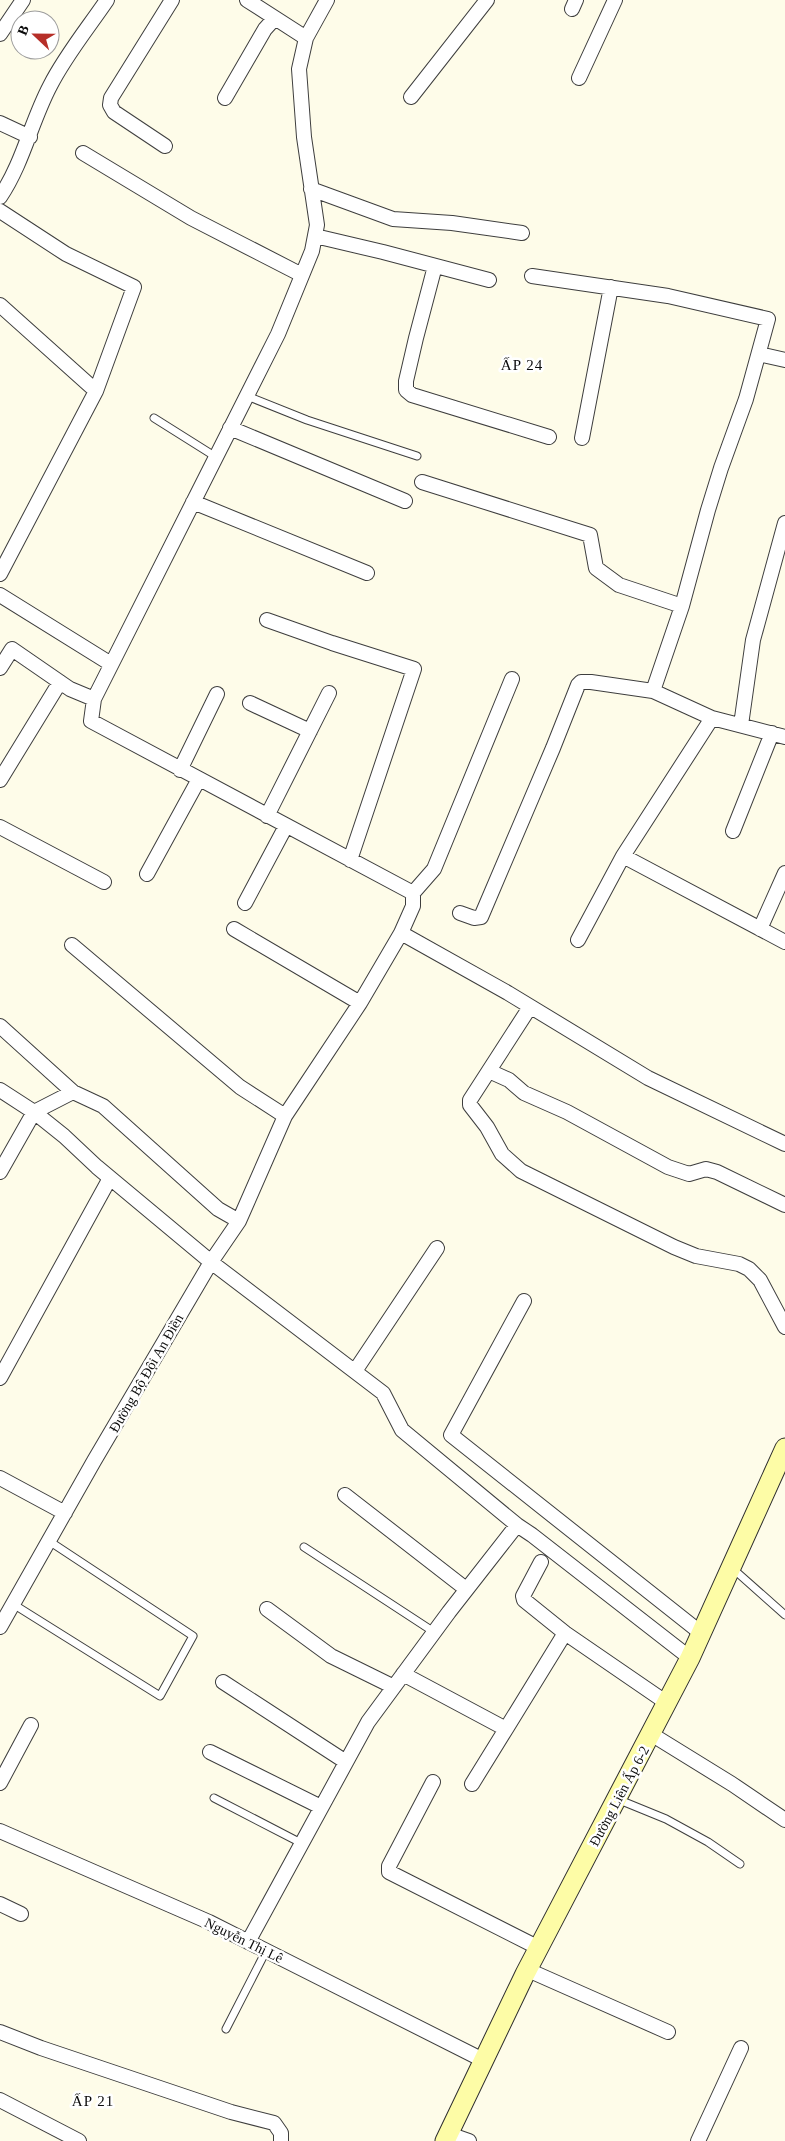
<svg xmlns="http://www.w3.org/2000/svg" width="785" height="2141" font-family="'Times New Roman',serif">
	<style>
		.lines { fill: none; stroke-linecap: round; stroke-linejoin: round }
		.lane-casing { stroke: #3e3e3e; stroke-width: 9 }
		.street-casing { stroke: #3e3e3e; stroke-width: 16 }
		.secondary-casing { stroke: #2d2d2d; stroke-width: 21 }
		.lane { stroke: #fff; stroke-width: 7 }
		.street { stroke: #fff; stroke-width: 14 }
		.secondary { stroke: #fdfca6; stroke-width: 19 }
		.labels { text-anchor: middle; stroke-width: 5; stroke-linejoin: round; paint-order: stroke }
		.street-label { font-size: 14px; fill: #0b0b0b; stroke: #fff }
		.neighbourhood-label { font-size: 15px; letter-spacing: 1px; fill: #0b0b0b; stroke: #fff }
	</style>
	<rect width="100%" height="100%" fill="#fefce9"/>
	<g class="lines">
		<g class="lane-casing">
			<path id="lane" d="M247,396L307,420L417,456
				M154,418L216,457
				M304,1547L434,1632
				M731,1567L785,1615
				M13,1604L160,1696L193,1636L49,1541
				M214,1798L301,1843
				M617,1799L666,1819L708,1842L740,1864
				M226,2029L266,1951"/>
		</g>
		<g class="street-casing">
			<path id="street" d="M247,0L306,38
				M572,9L576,0
				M0,34L23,0
				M579,78L615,0
				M411,97L487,0
				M225,98L265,29L275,18
				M0,123L30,137
				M165,146L114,112L110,105L111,98L172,0
				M83,153L191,218L302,275
				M311,189L393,219L452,223L522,233
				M0,197C23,163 31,122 50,86C65,56 88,28 107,0
				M0,211L66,254L134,287L96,391L0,574
				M315,236L383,252L489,280
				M435,266L416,338L406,381V390L412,395L549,437
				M532,276L668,296L768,319L746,399L721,468L708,510L682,606L653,691L712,718
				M0,305L96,391
				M759,354L785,360
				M230,428L405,501
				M582,438L611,287
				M422,482L590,535L596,568L619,585L682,606
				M193,502L367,573
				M0,595L111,664
				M267,620L332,643L414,669L350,860
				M0,668L12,649L70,689L94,699
				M250,703L310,731
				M741,725L753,640L785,523
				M180,770L217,694
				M0,780L60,682
				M267,816L329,693
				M0,827L104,882
				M733,831L772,733
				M623,856L785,942
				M147,874L199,779
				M413,893L434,869L512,679
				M245,903L286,826
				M460,913L474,918L481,917L553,748L578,685L581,682H591L653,691
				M234,929L360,1003
				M760,929L785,873
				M401,933L508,993L648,1078L785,1144
				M578,940L623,856L712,718L785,737
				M72,945L240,1087L285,1116
				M530,1007L470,1100V1105L487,1127L502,1154L521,1171L674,1247L696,1256L739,1264L749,1269L760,1280L785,1327
				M0,1026L73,1092
				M489,1071L509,1080L524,1093L567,1112L668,1167L689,1174L706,1169L717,1172L785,1205
				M0,1090L34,1112L64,1136L97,1167L211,1262L383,1393L402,1430L517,1525L532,1535L690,1658
				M0,1172L34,1112L73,1092L103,1106L218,1209L239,1221
				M524,1301L451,1435L701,1633
				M355,1371L437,1248
				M0,1378L110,1178
				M0,1478L65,1513
				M345,1495L466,1589
				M541,1562L523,1596L524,1600L565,1633L667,1703
				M267,1609L331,1656L394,1687
				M0,1627L94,1461L211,1262L239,1221L285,1116L360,1003L401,933L413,906V893L91,721L94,699L278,334L312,251L317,225L304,137L299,69L306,38L327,0
				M403,1674L506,1729L565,1633
				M223,1682L346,1762
				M651,1734L732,1784L785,1820
				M210,1752L321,1807
				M433,1782L389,1866V1872L539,1948
				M0,1783L31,1725
				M472,1784L506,1729
				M0,1831L209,1922L483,2060
				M0,1904L21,1914
				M248,1942L368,1722L449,1612L517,1525
				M528,1970L668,2032
				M0,2032L41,2048L231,2112L274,2123L281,2133V2141
				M0,2100L79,2141
				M449,2134L469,2141
				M698,2141L741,2048"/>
		</g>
		<g class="secondary-casing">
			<path id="secondary" d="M445,2141L525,1974L690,1658L785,1448"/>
		</g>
		<use href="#lane" class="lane"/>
		<use href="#street" class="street"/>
		<use href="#secondary" class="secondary"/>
	</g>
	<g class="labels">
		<g class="street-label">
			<text transform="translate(146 1373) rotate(-60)" y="5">Đường Bộ Đội An Điền</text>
			<text transform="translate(619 1796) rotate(-62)" y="5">Đường Liên Ấp 6-2</text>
			<text transform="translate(244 1940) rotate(26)" y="5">Nguyễn Thị Lê</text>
		</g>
		<g class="neighbourhood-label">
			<text x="522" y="370">ẤP 24</text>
			<text x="93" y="2106">ẤP 21</text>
		</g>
	</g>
	<g transform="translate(35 35) rotate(292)"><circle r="24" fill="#ffffff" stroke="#9d9d9d"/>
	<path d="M0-4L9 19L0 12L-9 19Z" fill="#b62f28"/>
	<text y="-8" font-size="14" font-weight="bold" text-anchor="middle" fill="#0b0b0b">B</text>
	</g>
</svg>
